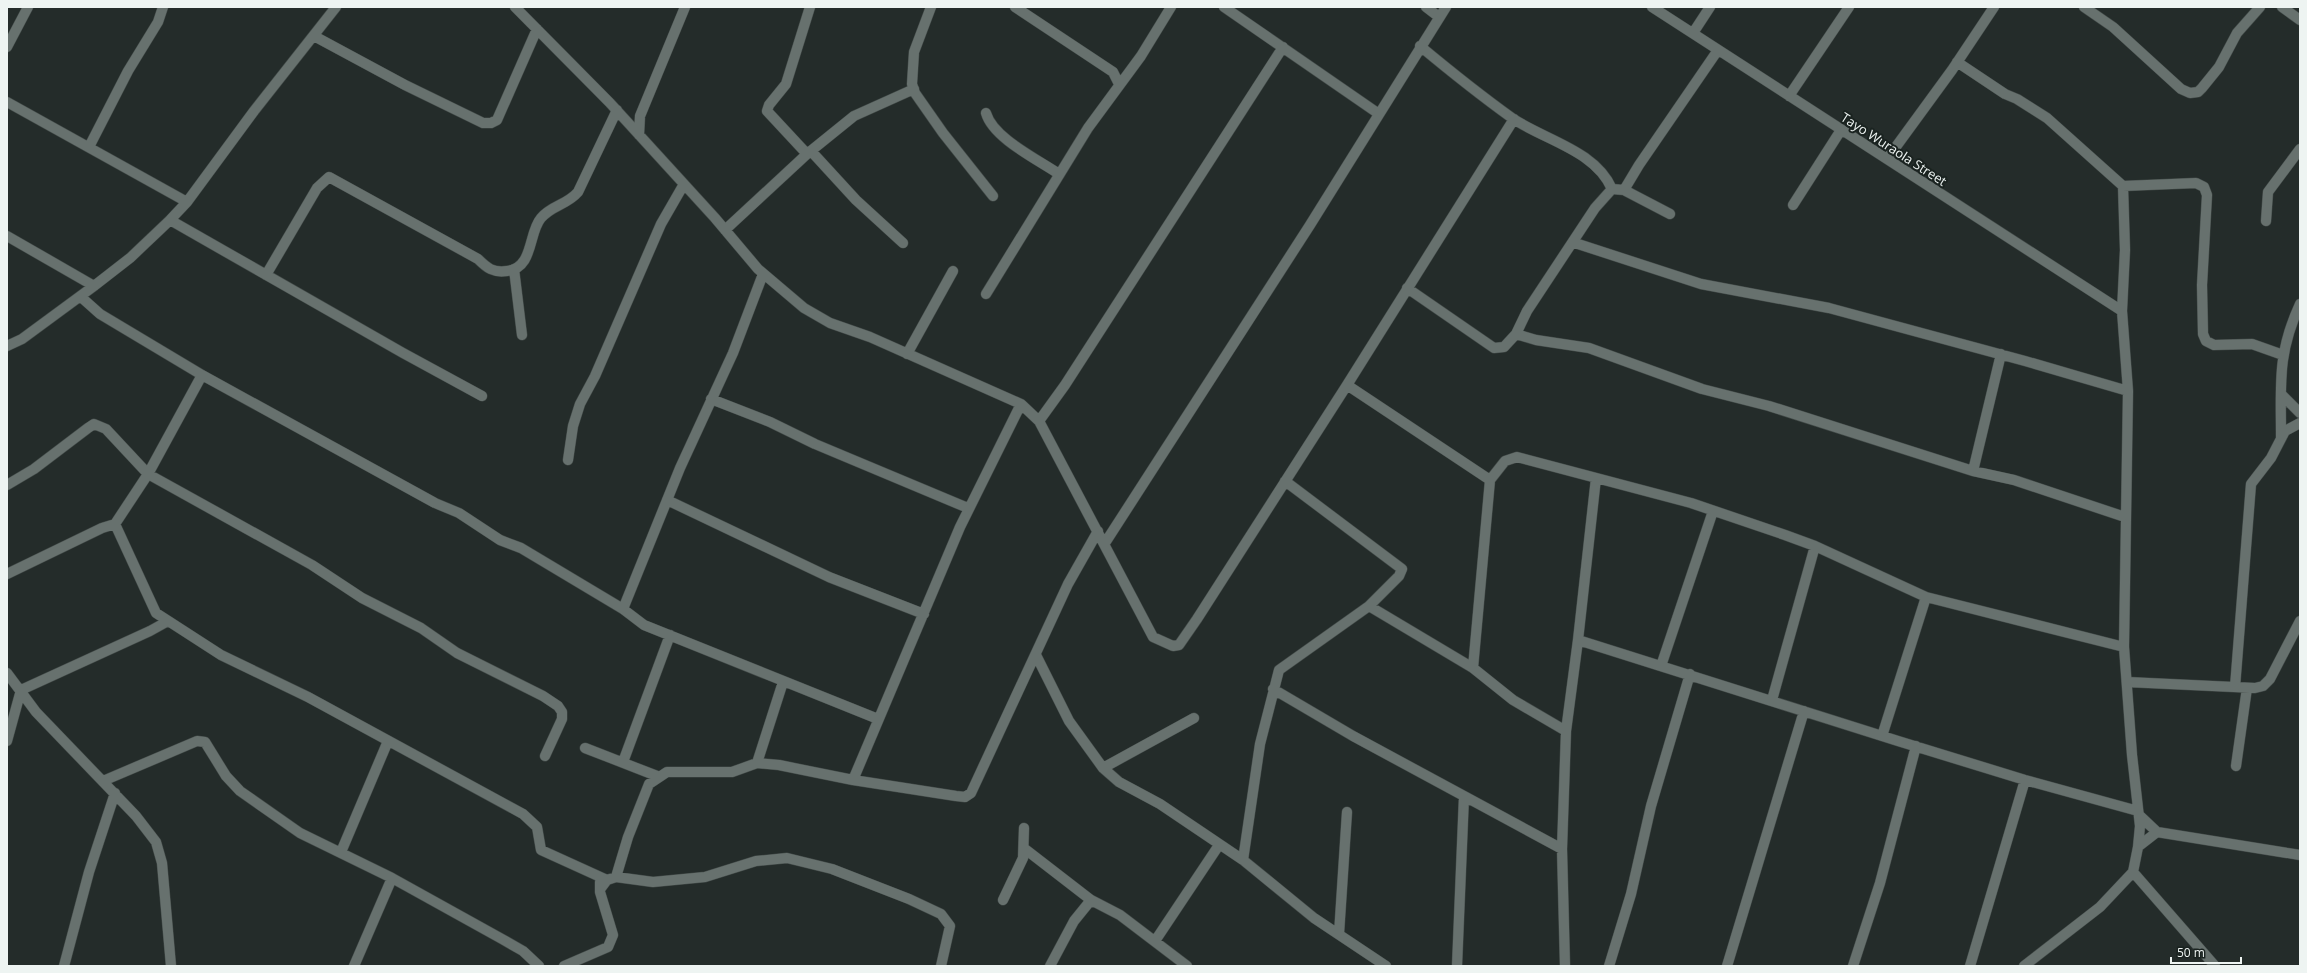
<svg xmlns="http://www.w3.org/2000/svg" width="2307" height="973" font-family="'Open Sans',sans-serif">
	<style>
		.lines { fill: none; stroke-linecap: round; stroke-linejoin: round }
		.minor-casing { stroke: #434b49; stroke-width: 11 }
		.minor { stroke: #67716e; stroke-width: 10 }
		.labels { text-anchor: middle; stroke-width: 4; stroke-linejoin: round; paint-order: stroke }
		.street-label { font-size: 13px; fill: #eef4f2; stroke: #1a2320 }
	</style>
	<rect width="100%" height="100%" fill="#242c2a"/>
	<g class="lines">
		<g class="minor-casing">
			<path id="minor" d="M515,7L610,103L715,218L758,269L804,308L830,323L870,337L1021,404L1039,421L1153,637L1173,646L1179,645L1197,619L1347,385L1514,119
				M931,7L914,52L912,84L915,93L943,133L993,196
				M1015,7L1113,72L1119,84
				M1224,7L1379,114
				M1426,7L1439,17
				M1652,7L2122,311
				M2084,7L2113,27L2181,89L2190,93L2198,92L2202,88L2219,67L2237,33L2260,7
				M2282,7L2300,20
				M1693,33L1710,7
				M314,36L405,85L483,123H491L497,120L537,29
				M1420,46C1450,71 1480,95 1512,118C1544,140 1595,150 1612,189
				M7,47L28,7
				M1957,62L2005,94L2017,99L2047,118L2123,186L2196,183L2204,187L2207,195L2202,285L2203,334L2206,341L2214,345L2252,344L2283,355
				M1789,96L1849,7
				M7,102L187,202
				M986,113C993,138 1037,159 1059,174
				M639,135L640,116L685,7
				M89,147L128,71L158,22L163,7
				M811,151L856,200L903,243
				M807,154L767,111L769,105L786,84L810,7
				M1887,159L1952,70L1994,7
				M1612,189L1624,190L1639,165L1718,50
				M1624,190L1670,214
				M1793,205L1841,130
				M170,220L403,353L482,396
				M2266,221L2268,192L2300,149
				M725,230L807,154L854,116L914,89
				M7,236L94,286
				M1575,243L1701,284L1829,308L2025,361L2128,391
				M514,269L522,335
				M266,275L317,188L329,177L478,259C487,268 493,273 507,271C534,268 528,233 541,218C552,205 567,205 578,192L617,110
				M1407,288L1494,348L1504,347L1516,334L1536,340L1589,348L1702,389L1769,406L1973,471L2014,480L2125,517
				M986,294L1088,128L1141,56L1171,7
				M81,297L100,314L202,375L435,503L459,513L500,540L521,548L623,609L644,625L878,719
				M1516,334L1527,311L1595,208L1612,189
				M7,346L22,339L94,286L130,258L170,220L187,202L254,111L336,7
				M907,354L953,271
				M1347,385L1490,480
				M2281,394L2300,413
				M711,399L770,422L815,444L968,508
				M1039,421L1065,385L1283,47
				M2281,437C2281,384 2277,354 2300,304
				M568,460L573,426L580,404L595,376L661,224L684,184
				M1973,471L2001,354
				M7,485L34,469L88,428L94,424L106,429L148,474L312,565L362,598L421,628L457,653L543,696L558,706L562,712V719L545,756
				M667,500L829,577L924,614
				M115,524L156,613L221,655L308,697L523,814L537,827L541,850L607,880
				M1105,543L1310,225L1446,7
				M7,574L102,528L115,524L148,474L202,375
				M1369,606L1473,668L1513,700L1566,731
				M623,609L680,468L733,353L763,274
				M1578,640L1898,741L2025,780L2138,811
				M1036,655L1069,721L1103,768L1119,782L1160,804L1243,860L1314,918L1386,966
				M1661,666L1713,511
				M1473,668L1490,480L1505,461L1517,457L1691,503L1785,535L1815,546L1926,597L2124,647
				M7,673L36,712L136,816L156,842L162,863L171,966
				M2127,682L2255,688L2263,686L2270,679L2300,621
				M2235,687L2251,484L2271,458L2285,431L2300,423
				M1273,689L1353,736L1562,849
				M1772,700L1815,546
				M1882,736L1926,597
				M7,741L21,690L150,631L168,621
				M585,748L657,776
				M623,762L670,635
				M757,763L783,682
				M2236,766L2247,688
				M1103,768L1194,718
				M853,780L960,527L1021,404
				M103,781L197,741L205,742L226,776L240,791L300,833L392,878L502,939L523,951L539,966
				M2139,815L2157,832L2300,855
				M2139,846L2157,832
				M1025,849L1091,900L1120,915L1187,966
				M341,852L388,741
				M1243,860L1260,744L1279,670L1369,606L1399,576L1402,569L1285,481
				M2133,872L2215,966
				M616,877L628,837L649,784L667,772H732L757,763L779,765L853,780L956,796L965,797L971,793L1068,584L1098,531
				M601,888L607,880L616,877L653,882L705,877L756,861L787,858L832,869L909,899L941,914L950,926L941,966
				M1003,900L1023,858L1024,828
				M1339,934L1347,812
				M1155,941L1219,845
				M64,966L89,872L115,793
				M354,966L392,878
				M564,966L608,947L613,935L600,892V882
				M1050,966L1074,921L1091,900
				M1457,966L1464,796
				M1565,966L1562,849L1566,731L1578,640L1596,478
				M1609,966L1631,894L1651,806L1690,674
				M1727,966L1804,711
				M1853,966L1880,883L1916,746
				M1970,966L2025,780
				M2024,966L2100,907L2133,872L2138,847L2140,826L2132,755L2124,647L2128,391L2122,311L2125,250L2123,186"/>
		</g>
		<use href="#minor" class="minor"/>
	</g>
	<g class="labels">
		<g class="street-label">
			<text transform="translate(1894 149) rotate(33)" y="5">Tayo Wuraola Street</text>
		</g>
	</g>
	<rect width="2307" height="973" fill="none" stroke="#eef4f2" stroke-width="16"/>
	<path d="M2171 957v6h70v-6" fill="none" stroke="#eef4f2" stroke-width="2"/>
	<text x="2177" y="957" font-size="12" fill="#eef4f2" stroke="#1a2320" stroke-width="3" paint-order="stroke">50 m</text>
</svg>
